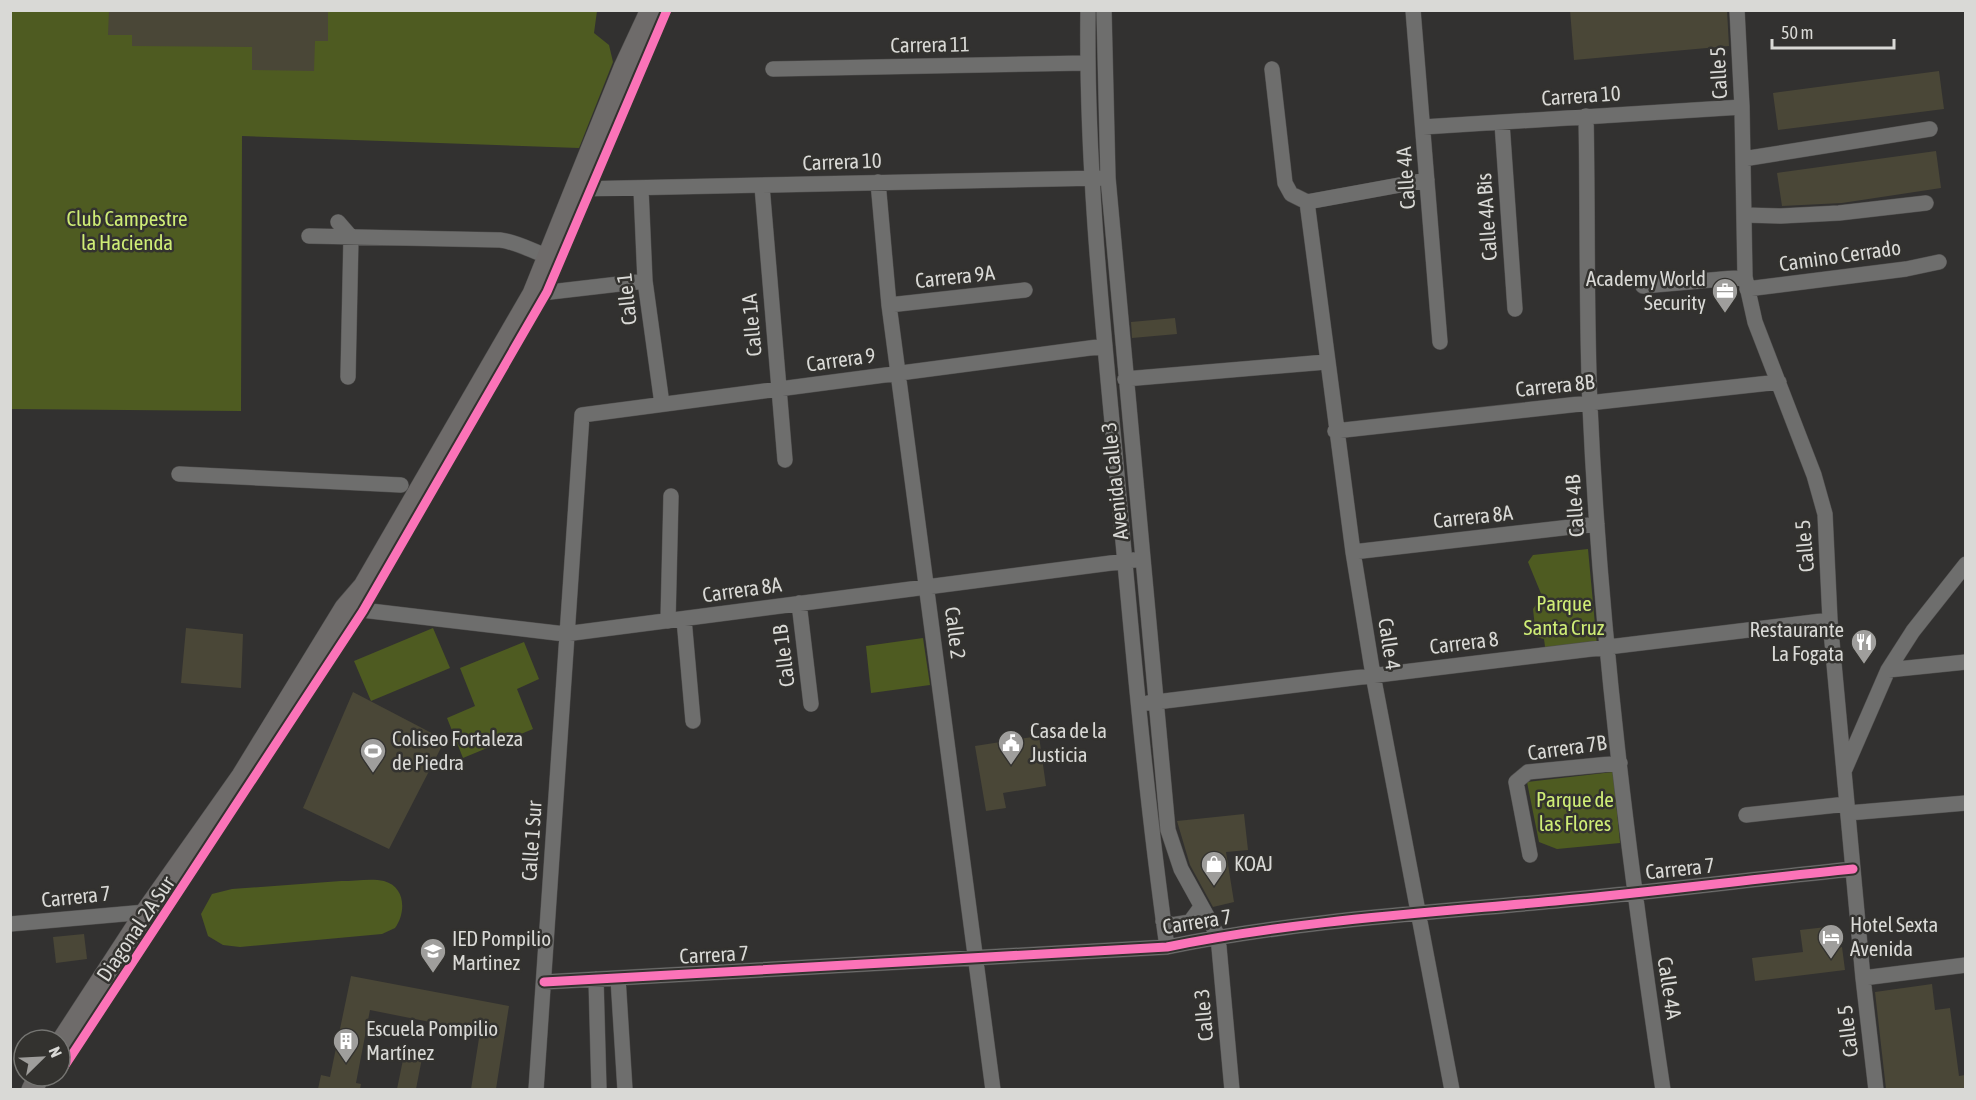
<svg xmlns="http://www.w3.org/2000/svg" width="1976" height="1100" font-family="'Asap Condensed',sans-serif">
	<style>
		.green { fill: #4e5b21 }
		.building { fill: #4a4737 }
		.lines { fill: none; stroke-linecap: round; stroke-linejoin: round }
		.minor-casing { stroke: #504f4e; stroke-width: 16 }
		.secondary-casing { stroke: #504f4e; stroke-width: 22 }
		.minor { stroke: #6e6e6d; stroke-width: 15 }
		.secondary { stroke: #6e6b6a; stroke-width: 21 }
		.cycleway-casing { stroke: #33322f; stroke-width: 13 }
		.cycleway { stroke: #fb73b8; stroke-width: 9 }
		.labels { text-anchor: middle; stroke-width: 5; stroke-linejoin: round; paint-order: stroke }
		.street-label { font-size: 21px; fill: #d9d9d6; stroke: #33322f }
		.park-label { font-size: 21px; fill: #cfed76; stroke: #33322f }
		.poi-label { font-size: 21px; fill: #d9d9d6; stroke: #33322f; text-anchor: start }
	</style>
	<rect width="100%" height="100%" fill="#323130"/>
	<path class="green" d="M11,11H597L594,33L609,45L613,62L579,148L242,136L241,411L11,409Z
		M1588,549L1597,646L1546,654L1544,639L1536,637L1533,609L1542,596L1528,562L1533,555Z
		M433,628L450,668L371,701L354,661Z
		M923,638L930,685L871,693L866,646Z
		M524,642L539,679L517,689L533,729L463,758L447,718L475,706L460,668Z
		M1613,772L1620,843L1557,849L1539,842L1527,782Z
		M341,881C355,881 372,878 384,881C406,887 406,913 395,928L382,934L240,947L223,945L208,936L201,914L212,894L232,889Z"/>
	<path class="building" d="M109,10H328V41H315L314,71L252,70V47L132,46V35H108Z
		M1570,10H1727L1729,46L1574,60Z
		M1939,71L1944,109L1778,130L1773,93Z
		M1936,151L1941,188L1842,203L1782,206L1777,173Z
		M1175,318L1177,334L1132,338L1131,322Z
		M186,628L243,634L241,688L181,683Z
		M353,692L445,740L389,849L303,808Z
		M1039,736L1046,786L1003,793L1006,808L986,811L975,746Z
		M1244,814L1248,850L1226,852L1234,902L1213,907L1190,865L1177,821Z
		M1835,926L1838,948L1842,947L1845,970L1755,981L1752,958L1803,952L1800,930Z
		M84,934L87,959L56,963L53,937Z
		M351,976L509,1006L496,1089H471L480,1032L370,1010L356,1083L361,1084L360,1089H318L321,1075L330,1077Z
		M1932,984L1935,1010L1950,1008L1959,1076L1965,1075V1089H1886L1875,992Z
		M405,1050L423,1053L416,1089H397Z"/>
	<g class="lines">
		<g class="minor-casing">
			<path id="minor" d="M1088,10C1086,158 1101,307 1115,453C1130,618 1144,783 1167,947
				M1104,10L1108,178L1168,830L1181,869L1218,936L1232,1090
				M1413,10L1440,342
				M1737,10L1742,107L1745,277L1755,322L1814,475L1825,514L1830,620L1863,978L1876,1090
				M773,69L1087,63
				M1272,69L1285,183L1291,194L1307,202
				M1586,116C1588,212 1586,309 1590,406C1600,635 1629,863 1663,1090
				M1502,123L1515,309
				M1423,127L1742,107
				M1743,159L1930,129
				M878,182L889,305L993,1090
				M762,186L785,460
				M577,189L1102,178
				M641,189L645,281L662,404
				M1307,202L1353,552L1373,675L1452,1090
				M1307,202L1427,180
				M1744,215L1781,216L1839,213L1926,203
				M338,222L351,237L348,377
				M309,236L500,240C518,242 533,252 550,257
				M1643,286L1745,277
				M1747,289L1906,269L1939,262
				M533,294L645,281
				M889,305L1025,290
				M1125,379L1326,362
				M1335,431L1779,382
				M179,474L401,485
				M1353,552L1597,524
				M799,603L811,704
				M345,608L565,634L1134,560
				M684,619L693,721
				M668,621L671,496
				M1888,670L1966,662
				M1148,703L1830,620
				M1845,769L1888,670L1913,631L1966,564
				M1848,813L1966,803
				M1746,815L1847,804
				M1530,855L1516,782L1528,772L1620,763
				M1163,921L1172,925L1190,922L1201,907
				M10,924L146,912
				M618,978L625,1090
				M1863,978L1966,965
				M596,979L599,1090
				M544,982L1167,947C1294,921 1425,913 1555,901C1654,892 1753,879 1853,869
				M536,1090L582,415L1105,346"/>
		</g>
		<g class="secondary-casing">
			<path id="secondary" d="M60,1044L146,912L242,776L345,608L364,586L533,294L624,68L651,10
				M32,1090L39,1076"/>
		</g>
		<use href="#minor" class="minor"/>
		<use href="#secondary" class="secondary"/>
		<g class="cycleway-casing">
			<path id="cycleway" d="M544,982L1167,947C1294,921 1425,913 1555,901C1654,892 1753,879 1853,869
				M60,1073L363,611L547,292L667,10"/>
		</g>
		<use href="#cycleway" class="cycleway"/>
	</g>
	<defs>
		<g id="office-pin" transform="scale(1.35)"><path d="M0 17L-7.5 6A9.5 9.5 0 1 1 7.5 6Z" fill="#9f9e9c" stroke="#33322f"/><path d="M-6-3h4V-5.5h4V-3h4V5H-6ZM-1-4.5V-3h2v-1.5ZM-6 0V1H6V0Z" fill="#fff"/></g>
		<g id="restaurant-pin" transform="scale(1.35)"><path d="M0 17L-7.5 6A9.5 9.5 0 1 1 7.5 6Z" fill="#9f9e9c" stroke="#33322f"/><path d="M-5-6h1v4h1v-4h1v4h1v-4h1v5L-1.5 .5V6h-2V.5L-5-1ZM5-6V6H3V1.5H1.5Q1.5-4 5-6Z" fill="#fff"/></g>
		<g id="civic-pin" transform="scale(1.35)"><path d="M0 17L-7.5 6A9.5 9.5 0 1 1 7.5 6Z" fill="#9f9e9c" stroke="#33322f"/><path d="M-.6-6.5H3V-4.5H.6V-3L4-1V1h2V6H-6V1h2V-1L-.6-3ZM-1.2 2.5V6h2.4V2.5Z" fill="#fff"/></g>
		<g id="stadium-pin" transform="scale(1.35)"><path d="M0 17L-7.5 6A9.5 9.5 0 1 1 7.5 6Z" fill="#9f9e9c" stroke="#33322f"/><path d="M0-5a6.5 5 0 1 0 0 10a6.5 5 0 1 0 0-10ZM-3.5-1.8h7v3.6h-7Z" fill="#fff"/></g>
		<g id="shop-pin" transform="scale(1.35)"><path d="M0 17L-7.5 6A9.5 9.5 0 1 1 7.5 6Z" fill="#9f9e9c" stroke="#33322f"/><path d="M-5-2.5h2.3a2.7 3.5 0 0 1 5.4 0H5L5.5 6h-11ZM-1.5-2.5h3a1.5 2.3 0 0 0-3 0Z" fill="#fff"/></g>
		<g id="hotel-pin" transform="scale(1.35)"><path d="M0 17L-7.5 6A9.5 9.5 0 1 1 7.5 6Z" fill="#9f9e9c" stroke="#33322f"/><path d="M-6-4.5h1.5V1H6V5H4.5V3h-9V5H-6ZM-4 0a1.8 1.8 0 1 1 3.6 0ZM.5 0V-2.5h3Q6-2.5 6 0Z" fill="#fff"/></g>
		<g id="school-pin" transform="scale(1.35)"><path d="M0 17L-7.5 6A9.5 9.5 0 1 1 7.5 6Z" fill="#9f9e9c" stroke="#33322f"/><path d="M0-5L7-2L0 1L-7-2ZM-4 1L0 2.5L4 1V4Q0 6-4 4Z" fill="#fff"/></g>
		<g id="building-pin" transform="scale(1.35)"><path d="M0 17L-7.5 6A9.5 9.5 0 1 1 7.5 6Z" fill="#9f9e9c" stroke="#33322f"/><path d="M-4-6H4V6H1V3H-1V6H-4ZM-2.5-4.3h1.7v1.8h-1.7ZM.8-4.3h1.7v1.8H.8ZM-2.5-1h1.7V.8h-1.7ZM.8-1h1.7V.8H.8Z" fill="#fff"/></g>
	</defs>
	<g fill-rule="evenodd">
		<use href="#office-pin" x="1725" y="291"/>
		<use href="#restaurant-pin" x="1864" y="642"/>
		<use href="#civic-pin" x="1011" y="743"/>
		<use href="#stadium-pin" x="373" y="751"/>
		<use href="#shop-pin" x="1214" y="864"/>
		<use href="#hotel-pin" x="1831" y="937"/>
		<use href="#school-pin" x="433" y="951"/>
		<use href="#building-pin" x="346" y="1041"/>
	</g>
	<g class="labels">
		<g class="street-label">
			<text transform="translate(930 45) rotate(-1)" y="7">Carrera 11</text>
			<text transform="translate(1719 73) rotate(-93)" y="7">Calle 5</text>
			<text transform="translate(1581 96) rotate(-4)" y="7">Carrera 10</text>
			<text transform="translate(842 162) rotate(-2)" y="7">Carrera 10</text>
			<text transform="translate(1406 178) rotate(-94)" y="7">Calle 4A</text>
			<text transform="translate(1487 217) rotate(-94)" y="7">Calle 4A Bis</text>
			<text transform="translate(1840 256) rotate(-8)" y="7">Camino Cerrado</text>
			<text transform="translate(955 277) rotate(-6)" y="7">Carrera 9A</text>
			<text transform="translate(627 299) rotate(-96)" y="7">Calle 1</text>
			<text transform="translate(752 325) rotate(-95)" y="7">Calle 1A</text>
			<text transform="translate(841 360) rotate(-8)" y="7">Carrera 9</text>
			<text transform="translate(1555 386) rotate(-6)" y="7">Carrera 8B</text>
			<text transform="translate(1115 481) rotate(-96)" y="7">Avenida Calle 3</text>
			<text transform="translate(1575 506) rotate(-94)" y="7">Calle 4B</text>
			<text transform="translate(1473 517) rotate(-6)" y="7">Carrera 8A</text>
			<text transform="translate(1805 546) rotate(-95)" y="7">Calle 5</text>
			<text transform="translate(742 590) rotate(-8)" y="7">Carrera 8A</text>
			<text transform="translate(955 633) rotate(83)" y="7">Calle 2</text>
			<text transform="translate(1464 643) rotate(-7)" y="7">Carrera 8</text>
			<text transform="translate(1389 644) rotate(81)" y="7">Calle 4</text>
			<text transform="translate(784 656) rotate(-97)" y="7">Calle 1B</text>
			<text transform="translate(1567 748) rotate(-8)" y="7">Carrera 7B</text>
			<text transform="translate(532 841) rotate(-86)" y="7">Calle 1 Sur</text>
			<text transform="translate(1680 869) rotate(-6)" y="7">Carrera 7</text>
			<text transform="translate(76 897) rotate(-6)" y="7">Carrera 7</text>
			<text transform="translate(1197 922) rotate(-9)" y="7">Carrera 7</text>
			<text transform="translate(136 929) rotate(-56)" y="7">Diagonal 2A Sur</text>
			<text transform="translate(714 955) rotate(-3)" y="7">Carrera 7</text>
			<text transform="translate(1669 988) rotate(81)" y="7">Calle 4A</text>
			<text transform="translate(1204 1015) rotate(-95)" y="7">Calle 3</text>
			<text transform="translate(1848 1031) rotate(-97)" y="7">Calle 5</text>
		</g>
		<g class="park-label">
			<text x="127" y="226">Club Campestre<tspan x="127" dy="24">la Hacienda</tspan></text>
			<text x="1564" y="611">Parque<tspan x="1564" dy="24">Santa Cruz</tspan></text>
			<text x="1575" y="807">Parque de<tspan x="1575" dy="24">las Flores</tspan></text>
		</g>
		<g class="poi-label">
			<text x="1706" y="286" text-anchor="end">Academy World<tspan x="1706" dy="24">Security</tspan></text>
			<text x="1844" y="637" text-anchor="end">Restaurante<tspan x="1844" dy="24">La Fogata</tspan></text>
			<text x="1030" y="738">Casa de la<tspan x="1030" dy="24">Justicia</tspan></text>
			<text x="392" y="746">Coliseo Fortaleza<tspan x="392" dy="24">de Piedra</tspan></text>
			<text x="1234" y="871">KOAJ</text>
			<text x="1850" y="932">Hotel Sexta<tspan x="1850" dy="24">Avenida</tspan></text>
			<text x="452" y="946">IED Pompilio<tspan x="452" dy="24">Martinez</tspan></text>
			<text x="366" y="1036">Escuela Pompilio<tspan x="366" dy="24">Martínez</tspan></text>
		</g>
	</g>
	<rect width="1976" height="1100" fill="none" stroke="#d9d9d6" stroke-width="24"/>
	<g transform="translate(42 1058) rotate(66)"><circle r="28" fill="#33322f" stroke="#757572" stroke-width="1.5"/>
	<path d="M0-4.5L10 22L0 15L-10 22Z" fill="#9f9e9c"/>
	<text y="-9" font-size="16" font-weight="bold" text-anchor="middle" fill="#d9d9d6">N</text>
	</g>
	<path d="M1772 39v9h122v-9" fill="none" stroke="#d9d9d6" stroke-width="3"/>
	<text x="1781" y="39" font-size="18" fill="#d9d9d6" stroke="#33322f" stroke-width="4.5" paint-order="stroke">50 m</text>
</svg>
